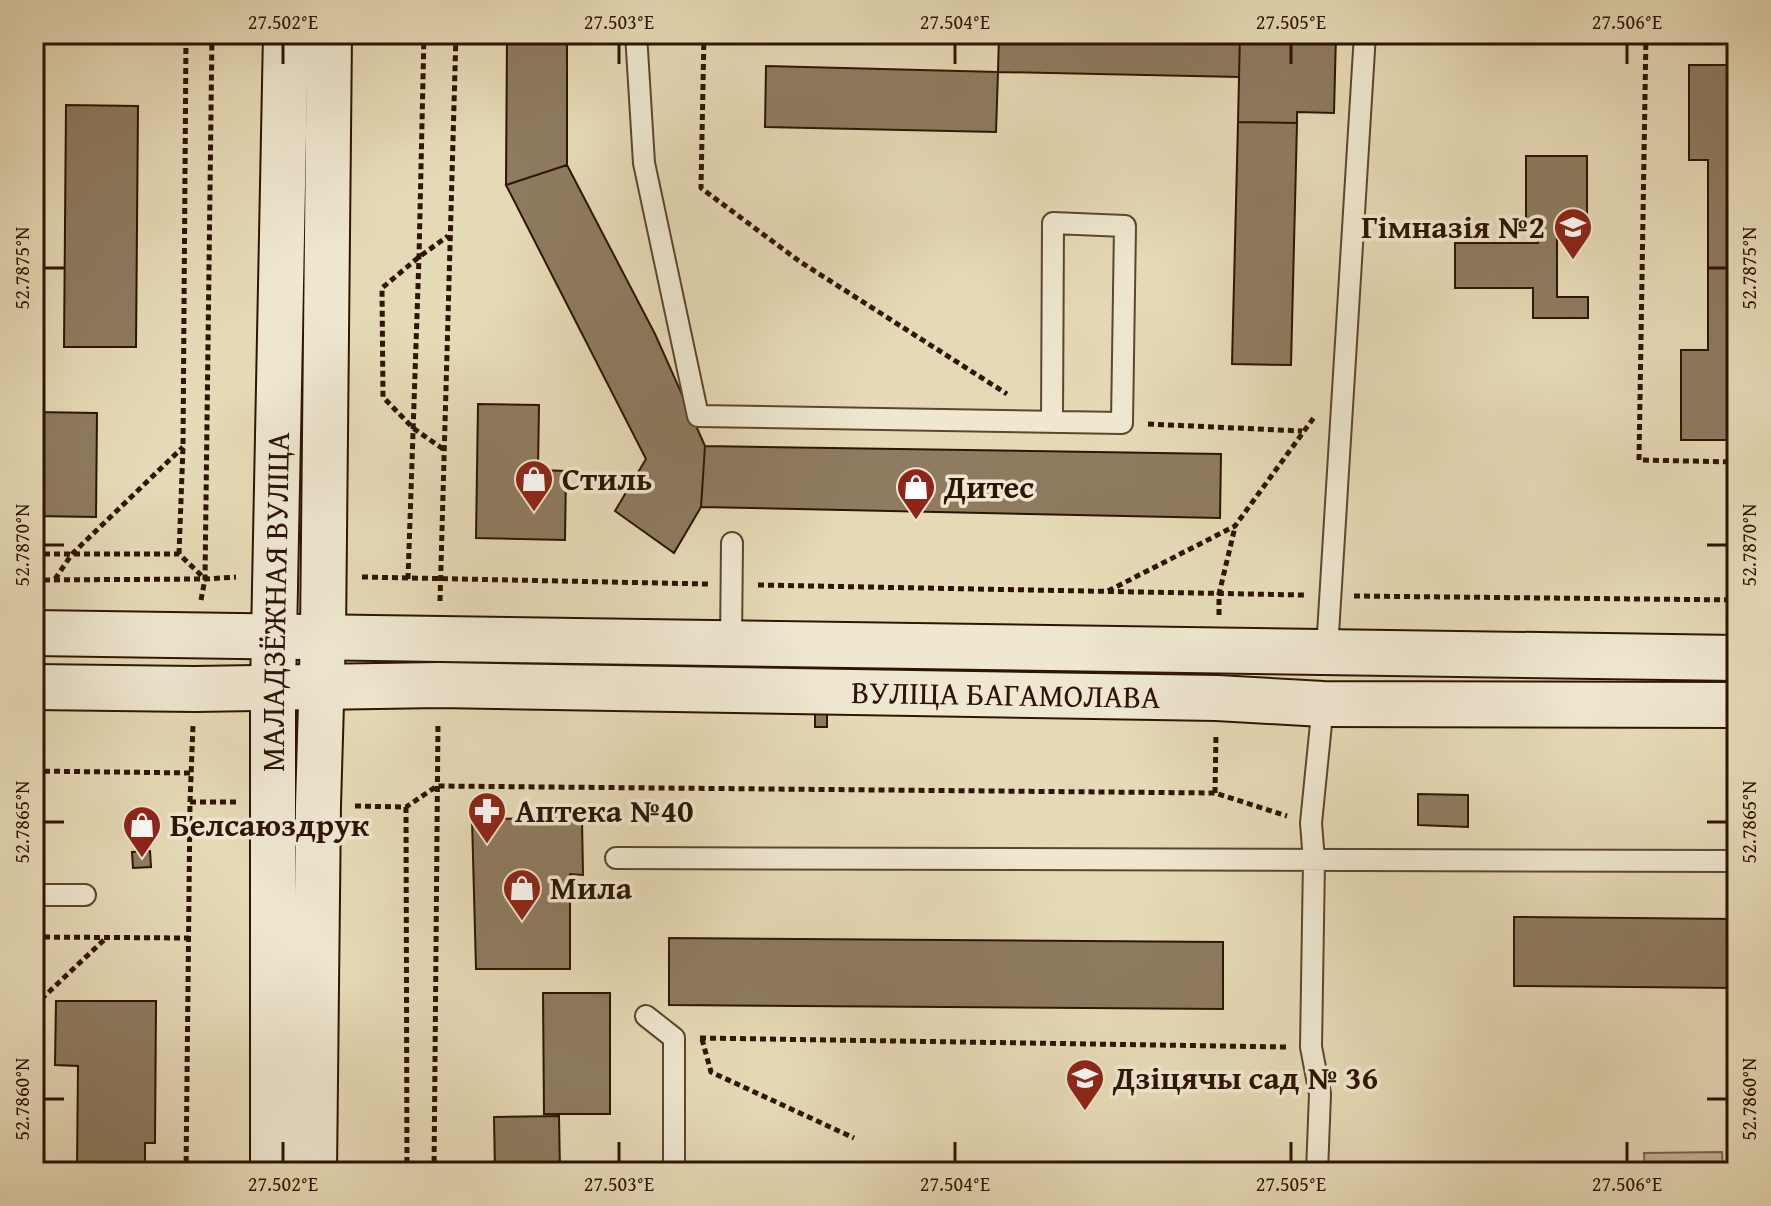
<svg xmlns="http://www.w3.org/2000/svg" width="1771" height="1206" font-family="'Gentium Book Plus',serif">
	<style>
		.green { fill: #c7b997; stroke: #7a674c; stroke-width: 2 }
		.building { fill: #8e7b60; stroke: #2e1502; stroke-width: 2 }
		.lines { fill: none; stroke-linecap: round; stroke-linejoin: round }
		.lane-casing { stroke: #5c462f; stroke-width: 24 }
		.secondary-casing { stroke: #2e1502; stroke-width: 48 }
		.path { stroke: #2e1502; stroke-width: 5; stroke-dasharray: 6 4; stroke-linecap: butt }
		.lane { stroke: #efe7d0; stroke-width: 20 }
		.secondary { stroke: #efe7d0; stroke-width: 44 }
		.ticks { fill: none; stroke: #2e1502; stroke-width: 3 }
		.labels { text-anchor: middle; stroke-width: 7; stroke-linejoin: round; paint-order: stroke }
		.poi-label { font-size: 32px; font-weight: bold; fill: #2e1502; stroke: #efe7d0; text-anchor: start }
		.street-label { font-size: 32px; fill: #2e1502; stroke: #efe7d0 }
		.neatline { fill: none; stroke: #2e1502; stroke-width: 3 }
		.ticks-label { font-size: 20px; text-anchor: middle; fill: #2e1502 }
	</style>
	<rect width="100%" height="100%" fill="#e6dab6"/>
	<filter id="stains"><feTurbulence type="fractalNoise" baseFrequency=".0025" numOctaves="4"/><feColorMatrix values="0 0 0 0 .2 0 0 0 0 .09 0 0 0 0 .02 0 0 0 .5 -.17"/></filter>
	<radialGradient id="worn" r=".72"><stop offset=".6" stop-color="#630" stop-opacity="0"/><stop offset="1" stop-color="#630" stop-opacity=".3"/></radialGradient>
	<path class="green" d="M1722,1152L1723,1172H1645L1644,1153Z"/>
	<path class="building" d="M507,34H567V165L506,185Z
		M999,34H1240L1239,77L998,72Z
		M1240,34H1336L1334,113L1297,112V123L1238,122Z
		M1689,65H1737V440H1681V350H1708V160H1689Z
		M766,66L998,72L996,132L765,127Z
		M66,105L138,106L136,347H64Z
		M1238,122L1297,123L1291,365L1232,364Z
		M1526,156H1587V239H1557V297H1588V318H1533V288H1455V243H1538V224H1526Z
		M567,165L655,334L705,446L701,507L674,553L615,511L646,459L506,185Z
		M478,404L539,405L538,470L566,471L565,540L476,538Z
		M34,412L97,413L96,517L34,516Z
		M705,446L1221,454L1220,518L701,507Z
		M815,714H827V727H815Z
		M1418,794L1468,795V827L1418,825Z
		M582,818L583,875L570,874V969H476L472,819Z
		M150,851L151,867L133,868L132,852Z
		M1514,917L1737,919V988L1514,986Z
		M669,938L1223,942V1009L669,1005Z
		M543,993H610V1114H544Z
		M56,1001H156L155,1143H145V1172H64V1170H77L78,1066L55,1065Z
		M559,1116L560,1172H495L494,1117Z"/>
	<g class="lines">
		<g class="lane-casing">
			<path id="lane" d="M636,34L644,163L698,416L1122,423L1125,226L1053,223L1052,422
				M731,643L732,543
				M1327,650L1365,34
				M616,858L1733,861
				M34,895H85
				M646,1016L674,1038V1167L671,1172
				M1317,1172L1320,1094L1311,1047L1314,861L1311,823L1323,704"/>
		</g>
		<g class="secondary-casing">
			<g id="secondary">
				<path d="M34,633L1737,658"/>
				<path id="s1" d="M34,687L195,689L439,685L1217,698L1323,704L1737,705"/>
				<path id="s2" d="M273,1172V688L286,34"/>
				<path d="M314,1172L318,805L323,636L329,34"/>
			</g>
		</g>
		<path class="path" d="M704,34L701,188L799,261L1007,394
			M1646,34L1639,460L1737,462
			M1148,424L1302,431
			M443,449L413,428L383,397L382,288L419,257L448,236
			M34,554H179L204,578
			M179,554L183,447L186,34
			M362,577L708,584
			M55,579L72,554L183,447
			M408,579L419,257L424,34
			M34,580L205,579L236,577
			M758,585L1304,595
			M1108,591L1235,526L1315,416
			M1354,596L1737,600
			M201,600L205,579L212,34
			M440,601L456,34
			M1219,615V594L1235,527
			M34,771L191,773
			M1215,793L1216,733
			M190,802H237
			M355,806L406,807L437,786L1215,793L1287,816
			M406,807L407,1172
			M34,937L189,938
			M34,1006L106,938
			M700,1038L1286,1047
			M702,1039L711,1072L854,1138
			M186,1172L190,802L193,725
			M434,1172L438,723"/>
		<use href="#lane" class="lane"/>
		<use href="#secondary" class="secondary"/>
	</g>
	<path class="ticks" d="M283,44V64M619,44V64M955,44V64M1291,44V64M1627,44V64M44,268H64M1707,268H1727M44,545H64M1707,545H1727M44,822H64M1707,822H1727M44,1099H64M1707,1099H1727M283,1142V1162M619,1142V1162M955,1142V1162M1291,1142V1162M1627,1142V1162"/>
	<defs>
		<g id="school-pin" transform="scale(2)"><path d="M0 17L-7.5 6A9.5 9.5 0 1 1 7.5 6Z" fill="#8f2418" stroke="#efe7d0"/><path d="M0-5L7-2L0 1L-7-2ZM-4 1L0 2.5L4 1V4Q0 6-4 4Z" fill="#fff"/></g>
		<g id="shop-pin" transform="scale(2)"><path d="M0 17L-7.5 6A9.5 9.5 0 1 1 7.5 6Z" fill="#8f2418" stroke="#efe7d0"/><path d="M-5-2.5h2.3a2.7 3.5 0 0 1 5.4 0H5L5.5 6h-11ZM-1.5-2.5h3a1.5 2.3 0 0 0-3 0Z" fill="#fff"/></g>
		<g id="pharmacy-pin" transform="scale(2)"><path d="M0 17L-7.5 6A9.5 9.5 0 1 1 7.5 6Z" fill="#8f2418" stroke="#efe7d0"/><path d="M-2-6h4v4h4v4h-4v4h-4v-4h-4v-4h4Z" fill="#fff"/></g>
	</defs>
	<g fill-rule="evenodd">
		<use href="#school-pin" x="1573" y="227"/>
		<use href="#shop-pin" x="534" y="479"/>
		<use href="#shop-pin" x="916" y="487"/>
		<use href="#pharmacy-pin" x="487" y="811"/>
		<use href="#shop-pin" x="142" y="825"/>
		<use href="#shop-pin" x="522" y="888"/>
		<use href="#school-pin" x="1085" y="1078"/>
	</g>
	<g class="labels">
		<g class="poi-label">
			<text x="1545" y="238" text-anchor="end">Гімназія №2</text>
			<text x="562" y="490">Стиль</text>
			<text x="944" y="498">Дитес</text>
			<text x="515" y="822">Аптека №40</text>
			<text x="170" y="836">Белсаюздрук</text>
			<text x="550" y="899">Мила</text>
			<text x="1113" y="1089">Дзіцячы сад № 36</text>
		</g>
		<g class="street-label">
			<text dy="11" stroke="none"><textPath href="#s2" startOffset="570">МАЛАДЗЁЖНАЯ ВУЛІЦА</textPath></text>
			<text dy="11" stroke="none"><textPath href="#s1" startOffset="972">ВУЛІЦА БАГАМОЛАВА</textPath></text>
		</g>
	</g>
	<rect width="1771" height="1206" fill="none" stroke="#e6dab6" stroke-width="88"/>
	<rect x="44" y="44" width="1683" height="1118" class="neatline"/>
	<g class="ticks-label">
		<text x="283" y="29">27.502°E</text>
		<text x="619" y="29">27.503°E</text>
		<text x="955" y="29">27.504°E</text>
		<text x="1291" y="29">27.505°E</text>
		<text x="1627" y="29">27.506°E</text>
		<text transform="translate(22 268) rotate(-90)" y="7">52.7875°N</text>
		<text transform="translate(1749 268) rotate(-90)" y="7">52.7875°N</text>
		<text transform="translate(22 545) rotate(-90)" y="7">52.7870°N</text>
		<text transform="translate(1749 545) rotate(-90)" y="7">52.7870°N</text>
		<text transform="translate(22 822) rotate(-90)" y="7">52.7865°N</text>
		<text transform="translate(1749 822) rotate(-90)" y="7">52.7865°N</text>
		<text transform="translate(22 1099) rotate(-90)" y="7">52.7860°N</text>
		<text transform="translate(1749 1099) rotate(-90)" y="7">52.7860°N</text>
		<text x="283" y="1191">27.502°E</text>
		<text x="619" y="1191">27.503°E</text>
		<text x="955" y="1191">27.504°E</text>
		<text x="1291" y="1191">27.505°E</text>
		<text x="1627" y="1191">27.506°E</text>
	</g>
	<rect width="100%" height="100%" filter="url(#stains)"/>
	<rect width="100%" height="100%" fill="url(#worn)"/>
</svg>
